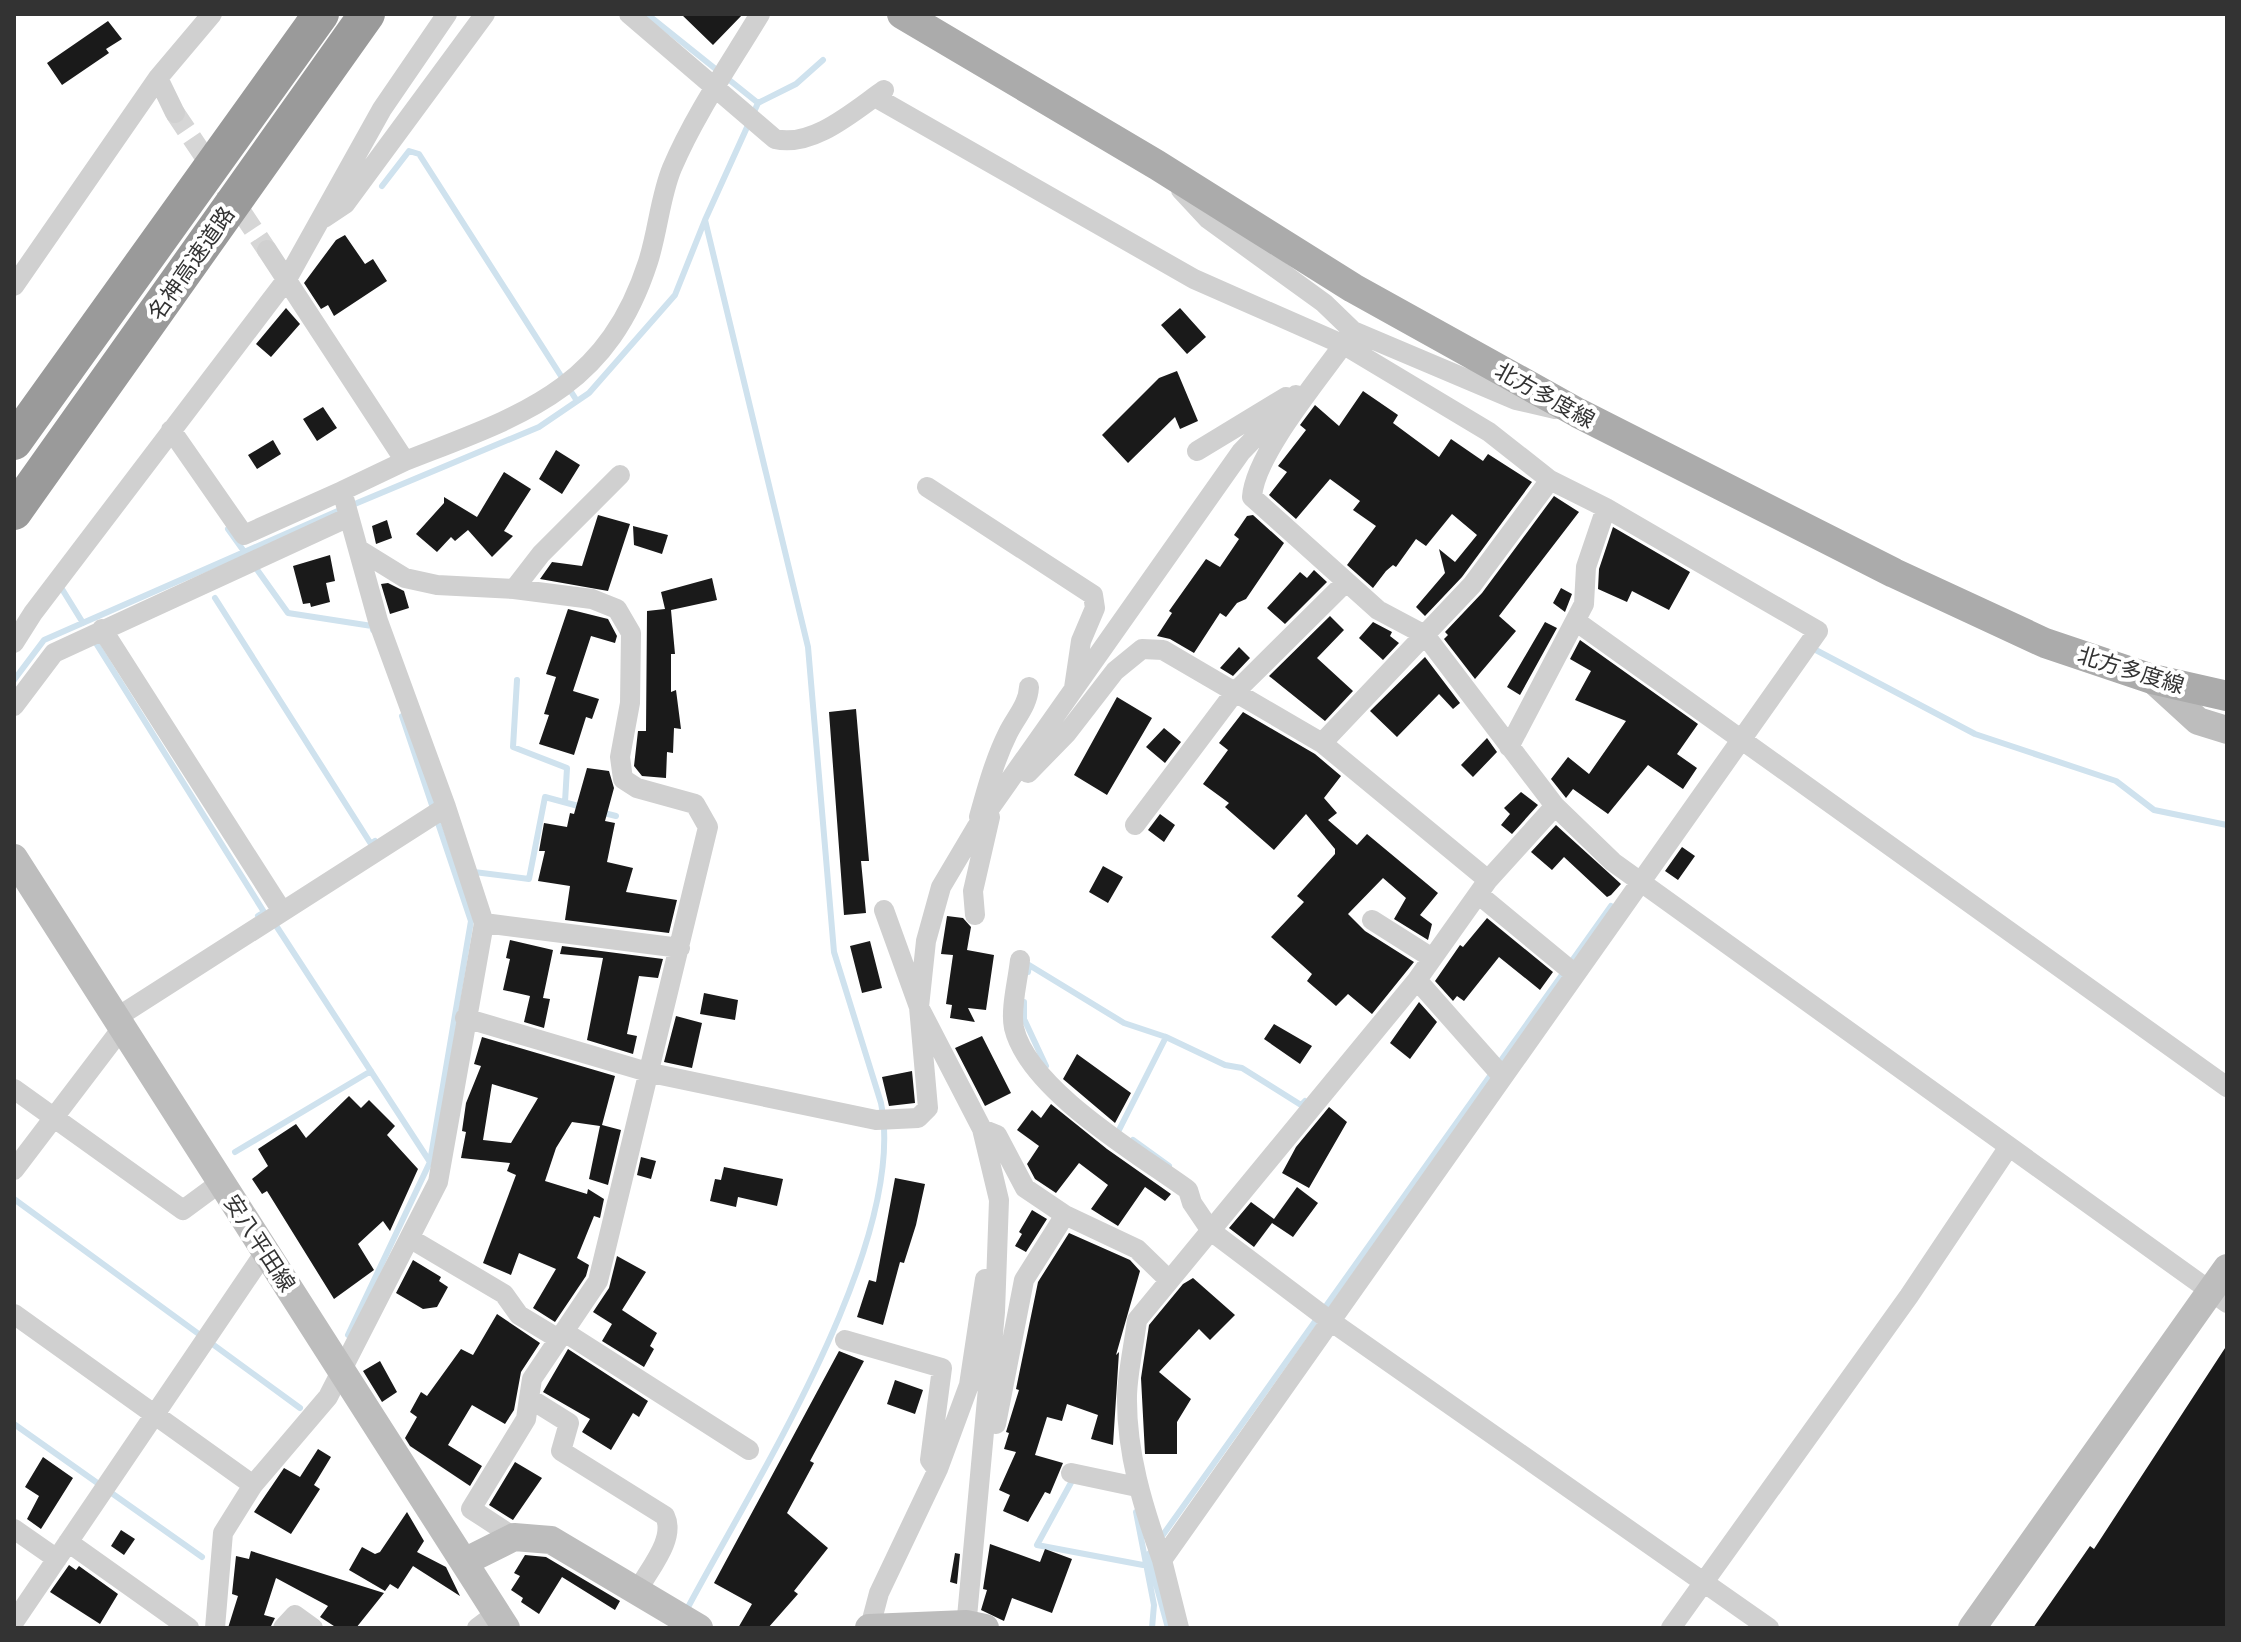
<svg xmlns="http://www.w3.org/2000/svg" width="2241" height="1642" font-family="Montserrat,'Noto Sans JP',sans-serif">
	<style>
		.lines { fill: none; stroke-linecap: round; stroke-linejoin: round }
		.stream { stroke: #cfe2ee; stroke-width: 6 }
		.building { fill: #1a1a1a; fill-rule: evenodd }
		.street-tunnel { stroke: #d6d6d6; stroke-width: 20; stroke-dasharray: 20 10; stroke-linecap: butt }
		.street { stroke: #d0d0d0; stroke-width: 20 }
		.secondary { stroke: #bdbdbd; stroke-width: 28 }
		.primary { stroke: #ababab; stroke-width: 30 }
		.highway { stroke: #9a9a9a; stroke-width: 36 }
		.labels { text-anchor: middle; stroke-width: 8; stroke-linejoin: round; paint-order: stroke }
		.street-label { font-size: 22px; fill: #333; stroke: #fff }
	</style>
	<rect width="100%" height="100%" fill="#fff"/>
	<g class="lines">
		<path class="stream" d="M647,14L758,103
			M382,186L409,151L419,154L577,401
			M350,506L539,427L589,393L675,295L705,220
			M228,529L288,613L372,626L373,630
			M62,589L83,623
			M215,598L371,844L375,841
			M94,640L264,912L258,916
			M1812,648L1975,734L2116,781L2154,810L2227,825
			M14,680L44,640L340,510
			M517,680L513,747L567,768L565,802
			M600,812L616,816
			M474,872L529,879L545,797L582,807
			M275,924L430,1162
			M1028,972L1029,965L1124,1023L1166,1037L1225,1065L1242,1068L1301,1105L1305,1101
			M1024,1002V1019L1046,1066
			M1119,1130L1166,1037
			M1133,1140L1169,1166
			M235,1152L371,1071
			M14,1199L300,1408
			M348,1335L430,1162L471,921L402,716
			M14,1424L202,1557
			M1073,1479L1037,1545L1143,1565
			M1136,1512L1154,1605L1152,1628
			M1160,1539L1611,906
			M1154,1548L1148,1555L1168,1628
			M686,1611C752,1486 909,1243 881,1103L834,952L808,647L705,220L758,103L796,84L823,60"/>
	</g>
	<path class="building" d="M681,14H743L713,45Z
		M108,21L122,39L106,49L109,53L62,85L47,63Z
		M345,235L365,264L373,259L387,281L334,316L328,305L321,309L304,283L336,240Z
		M286,308L300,324L271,357L256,344Z
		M1180,308L1206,337L1187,354L1161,325Z
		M1177,371L1198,421L1180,429L1175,417L1128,463L1102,435L1159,378Z
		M1363,391L1398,415L1393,423L1439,457L1451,439L1483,461L1488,454L1532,482L1462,577L1425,616L1416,607L1445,573L1439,549L1455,562L1477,535L1452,514L1426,546L1416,539L1396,567L1393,565L1386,571L1373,588L1347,565L1376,526L1353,510L1360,501L1330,479L1296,519L1269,495L1287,472L1278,466L1306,430L1300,425L1315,405L1339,426Z
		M323,407L337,428L317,441L303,419Z
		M273,440L281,454L257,469L248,455Z
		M556,450L580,465L562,494L539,479Z
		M504,472L531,489L504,531L513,536L492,557L468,530L455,541L451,537L437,552L416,534L444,503V497L477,517Z
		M1554,496L1579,512L1499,616L1516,631L1475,679L1444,639L1448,635L1445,632L1482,593Z
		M598,515L630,524L608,591L540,579L552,562L582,566Z
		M1253,515L1284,543L1246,599L1237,603L1226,617L1220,613L1194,653L1170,639L1157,636L1172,613L1169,611L1206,559L1220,567L1239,539L1234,535L1247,516Z
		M387,520L392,538L376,544L372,526Z
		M633,526L668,535L662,554L634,545Z
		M1613,527L1690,572L1669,610L1632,591L1627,602L1598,589L1599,569Z
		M330,555L335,581L326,583L330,602L311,607L310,603L303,604L293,566Z
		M1314,570L1327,582L1285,624L1267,608L1300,572L1307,578Z
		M712,578L717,600L671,610L675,654H671V692L676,690L681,729L674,728L673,753L667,752L666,778L642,776L634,766L638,731H646L647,611L665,609L661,592Z
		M388,583L404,591L409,608L390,614L381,584Z
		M1561,588L1572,594L1565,612L1553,603Z
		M568,609L608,619L617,636L615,643L591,636L573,691L599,699L592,719L586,717L574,755L539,744L549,715L544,714L556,677L546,674Z
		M1330,616L1344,630L1317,658L1353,691L1325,721L1269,676Z
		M1373,622L1392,632L1390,636L1399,643L1383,660L1359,638Z
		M1545,622L1557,628L1520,695L1507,687Z
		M1580,640L1698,724L1677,754L1697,768L1683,789L1648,765L1608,814L1573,789L1566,798L1551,779L1568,757L1589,774L1626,721L1575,700L1591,671L1570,659Z
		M1239,647L1250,658L1233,676L1220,668Z
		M1425,657L1460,703L1453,709L1439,694L1397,737L1370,711Z
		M1117,697L1152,718L1107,795L1074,775Z
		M856,709L869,861H861L866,913L844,915L829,712Z
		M1243,712L1315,754L1341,776L1324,798L1337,813L1328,820L1357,845L1367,834L1438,893L1420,915L1432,924L1428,940L1394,919L1406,898L1383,878L1348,914L1365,931L1414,962L1372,1014L1348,994L1336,1006L1307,981L1312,974L1271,937L1304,902L1297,896L1335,854V849L1306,814L1274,850L1225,807L1229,803L1203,784L1228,750L1219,743Z
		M1164,728L1181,742L1165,763L1146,747Z
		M1487,738L1497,752L1473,777L1461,765Z
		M587,768L609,771L614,788L605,821L615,823L607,862L633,868L626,892L677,900L669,933L565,920L570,886L538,881L545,851H539L544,823L567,827L570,813L574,814Z
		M1521,792L1538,805L1512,834L1501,825L1510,814L1504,808Z
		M1160,814L1175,825L1164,842L1148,830Z
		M1556,825L1621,884L1611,895L1607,897L1564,857L1552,870L1531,852Z
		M1682,847L1695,856L1678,880L1665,871Z
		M1103,866L1123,877L1108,903L1089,892Z
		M947,916L963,918L971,927L967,950L994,955L986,1010L968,1008L975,1022L950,1018L952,1005L946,1004L953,955L941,954Z
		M1487,918L1553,972L1540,990L1499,957L1464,1001L1457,996L1453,1001L1435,981L1460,945L1463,947Z
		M510,940L553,950L543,998L550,999L544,1028L524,1022L530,996L503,990L510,959L506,958Z
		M870,941L882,988L862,993L850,946Z
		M562,946L663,959L658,978L639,976L627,1034L637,1036L633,1054L587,1040L603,958L560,954Z
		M704,993L738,1000L735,1020L700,1014Z
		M1419,1002L1437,1022L1410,1059L1390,1043Z
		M676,1016L702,1023L692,1068L664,1062Z
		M1274,1024L1312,1046L1300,1064L1264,1039Z
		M982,1036L1011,1093L985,1106L955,1048Z
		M482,1037L615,1076L602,1125L621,1130L608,1185L589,1179L600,1126L572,1122L556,1148L545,1181L587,1194L588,1189L604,1199L600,1218L594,1216L577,1258L589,1265L586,1276L555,1322L533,1308L556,1269L519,1253L511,1275L483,1263L516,1175L507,1171L510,1163L461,1158L466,1132L462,1131L466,1103L481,1066L474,1064ZM492,1084L538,1098L511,1143L483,1140Z
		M1077,1054L1131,1093L1115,1123L1063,1079Z
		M912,1071L915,1103L889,1106L882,1077Z
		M349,1096L361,1108L369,1100L395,1126L387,1135L418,1169L390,1231L383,1221L358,1244L374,1270L334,1299L267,1191L262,1194L252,1179L268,1166L258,1149L296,1124L306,1138Z
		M1051,1104L1107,1149L1171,1194L1165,1201L1145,1187L1118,1226L1091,1209L1108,1185L1079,1163L1056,1193L1035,1179L1027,1164L1039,1146L1017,1130L1032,1110L1041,1118Z
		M1329,1107L1347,1122L1309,1188L1282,1173L1296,1147Z
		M641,1157L656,1161L651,1179L637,1175Z
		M724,1167L783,1179L777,1206L738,1197L736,1207L710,1201L715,1179L721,1180Z
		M895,1178L925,1184L916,1225L904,1263L900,1262L883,1325L857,1317L869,1280L876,1282Z
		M1297,1187L1318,1203L1293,1237L1272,1223L1254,1247L1229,1228L1251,1202L1274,1219Z
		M1032,1210L1047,1219L1026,1252L1015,1246L1022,1234L1019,1232Z
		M1069,1233L1130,1260L1140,1271L1116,1355L1119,1352L1113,1445L1091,1439L1098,1415L1067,1404L1062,1421L1047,1417L1035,1455L1063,1463L1050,1494L1045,1492L1028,1522L1003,1511L1010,1495L999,1490L1016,1452L1004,1449L1009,1433L1006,1432L1019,1390L1016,1389L1038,1282Z
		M617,1256L646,1272L622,1310L657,1333L650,1346L654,1349L644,1367L602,1341L612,1324L593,1312L609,1288Z
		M413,1260L441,1277L439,1281L448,1287L437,1307L423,1309L396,1293Z
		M1193,1278L1235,1315L1210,1340L1199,1329L1159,1372L1191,1399L1177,1422V1454H1145L1141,1378L1149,1325L1183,1284Z
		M497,1314L540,1343L521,1372L514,1410L505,1424L472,1405L448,1445L482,1466L470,1486L410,1446L405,1438L417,1417L410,1412L421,1392L427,1396L461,1349L473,1355Z
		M2227,1345V1628H2033L2090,1546L2094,1549Z
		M568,1349L648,1401L639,1417L633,1413L611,1450L582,1432L590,1419L543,1392Z
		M839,1351L864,1361L810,1461L814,1463L787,1513L828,1548L794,1591L798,1594L768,1628H738L752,1604L714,1583Z
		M380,1361L397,1392L382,1402L363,1371Z
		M895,1380L923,1390L915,1414L887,1404Z
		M318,1449L331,1457L314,1485L320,1489L291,1534L254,1512L284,1468L300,1477Z
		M43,1457L73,1478L41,1529L27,1519L39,1496L25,1487Z
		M515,1462L542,1478L513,1520L489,1505Z
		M407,1512L424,1541L417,1552L446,1567L460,1596L413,1566L398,1589L390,1584L385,1591L349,1570L362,1547L375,1554L380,1552Z
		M121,1530L135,1539L124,1555L111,1546Z
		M990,1544L1040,1562L1045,1549L1072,1559L1052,1613L1012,1598L1004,1621L981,1610L987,1590L983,1589Z
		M251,1551L384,1593L356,1628H337L320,1617L328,1606L276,1578L264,1615L275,1618L270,1628H228L238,1596L232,1594L236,1556L249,1559Z
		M955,1553L960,1554L957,1584L950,1582Z
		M525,1555L546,1557L620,1601L615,1610L562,1577L539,1614L521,1602L523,1598L511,1590L520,1576L514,1573Z
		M69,1565L76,1570L79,1566L118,1594L100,1624L50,1592Z"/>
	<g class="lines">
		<path class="street-tunnel" d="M175,113L267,250"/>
		<path class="street" d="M629,14L775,139C813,148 854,111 884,90
			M158,78L175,113
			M875,97L1194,279L1344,345L1489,432L1550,480L1606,508L1818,631L1162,1560L1179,1628
			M1181,190L1208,219L1324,303L1353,331L1516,400L1555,409
			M324,218L345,204L485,14
			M14,286L158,78L212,14
			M1353,331C1326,371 1255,452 1252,497L1378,610L1425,635L1555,806L1613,862L2227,1303
			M171,430L244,535L342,491
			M1197,451L1286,397
			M405,461C519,416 606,392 648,262C658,231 660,197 672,168C695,114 730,64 760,14
			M927,487L1093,595L1095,608L1081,641L1074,688
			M358,549L405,578L437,585L514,589L592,599L617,609L631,633L630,703L620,757L623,779L637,788L695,804L708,827L598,1281L532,1379L529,1398L569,1423L561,1451L665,1516C676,1539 649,1569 638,1590
			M514,589L541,554L620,475
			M1577,622L2227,1087
			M102,629L282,911
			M14,643L33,613L287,279L382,109L447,14
			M14,706L54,653L349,517
			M1322,743L1472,585L1550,480
			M1509,747L1584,604L1586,567L1606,508
			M1028,773L1067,733L1115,671L1142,649L1163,650L1322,743L1488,880
			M979,817C987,788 995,759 1008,733C1016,717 1028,705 1029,687
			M1135,825L1235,692L1345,583
			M1478,894L1575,974
			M975,915L973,891L990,817
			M1372,920L1432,958
			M484,923L680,948
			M1020,960C1018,980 1010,1009 1014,1028C1029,1090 1137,1153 1188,1190L1192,1203L1211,1231L1329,1320L1769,1628
			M1417,980L1502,1076
			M116,1018L446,807
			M465,1018L651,1073L876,1120L918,1118L928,1108L919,1007L884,910
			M14,1089L183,1210L221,1182
			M982,1129L997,1135L1025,1188L1065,1215L1137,1249L1169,1280
			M14,1170L122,1028
			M411,1239L504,1294L519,1315L557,1338
			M14,1314L253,1485
			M566,1333L749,1450
			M845,1340L942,1368L930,1460L936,1468
			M996,1424L1024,1280L1065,1215
			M1071,1473L1137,1487
			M14,1529L57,1559
			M514,1537L471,1509L526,1419L529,1398
			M68,1542L189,1628
			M1162,1560C1143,1507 1126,1452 1127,1395C1128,1370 1134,1345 1137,1320L1417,980L1488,880L1555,806
			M14,1622L265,1252
			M870,1627L879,1593L938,1469L969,1385L985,1279
			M215,1628L223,1533L253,1485L328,1397L438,1182L484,923L446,807L378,621L342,491L405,461L267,250
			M283,1628L295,1615L313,1628
			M477,1628L497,1613
			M966,1628L995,1312L999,1200L982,1129L919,1007L926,941L941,887L976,828L1241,452L1296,395
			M1671,1628L1909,1296L2008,1148"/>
		<path class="secondary" d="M2152,679L2198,721L2227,730
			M14,858L506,1628
			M466,1561L514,1537L551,1540L699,1628
			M869,1628L966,1624L985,1628
			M1972,1628L2227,1268"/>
		<path class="primary" d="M902,14L1157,165L1353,288L1578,413L1894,573L2045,643L2152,679L2227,696"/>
		<path class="highway" d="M14,442L321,14
			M14,512L367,14"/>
	</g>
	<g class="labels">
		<g class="street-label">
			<text transform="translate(191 263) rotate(-55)" y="8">名神高速道路</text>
			<text transform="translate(1545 395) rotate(29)" y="8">北方多度線</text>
			<text transform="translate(2131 670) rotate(17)" y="8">北方多度線</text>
			<text transform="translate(260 1243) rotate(57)" y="8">安八平田線</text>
		</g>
	</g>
	<rect width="2241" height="1642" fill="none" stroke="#333333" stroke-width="32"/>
</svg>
